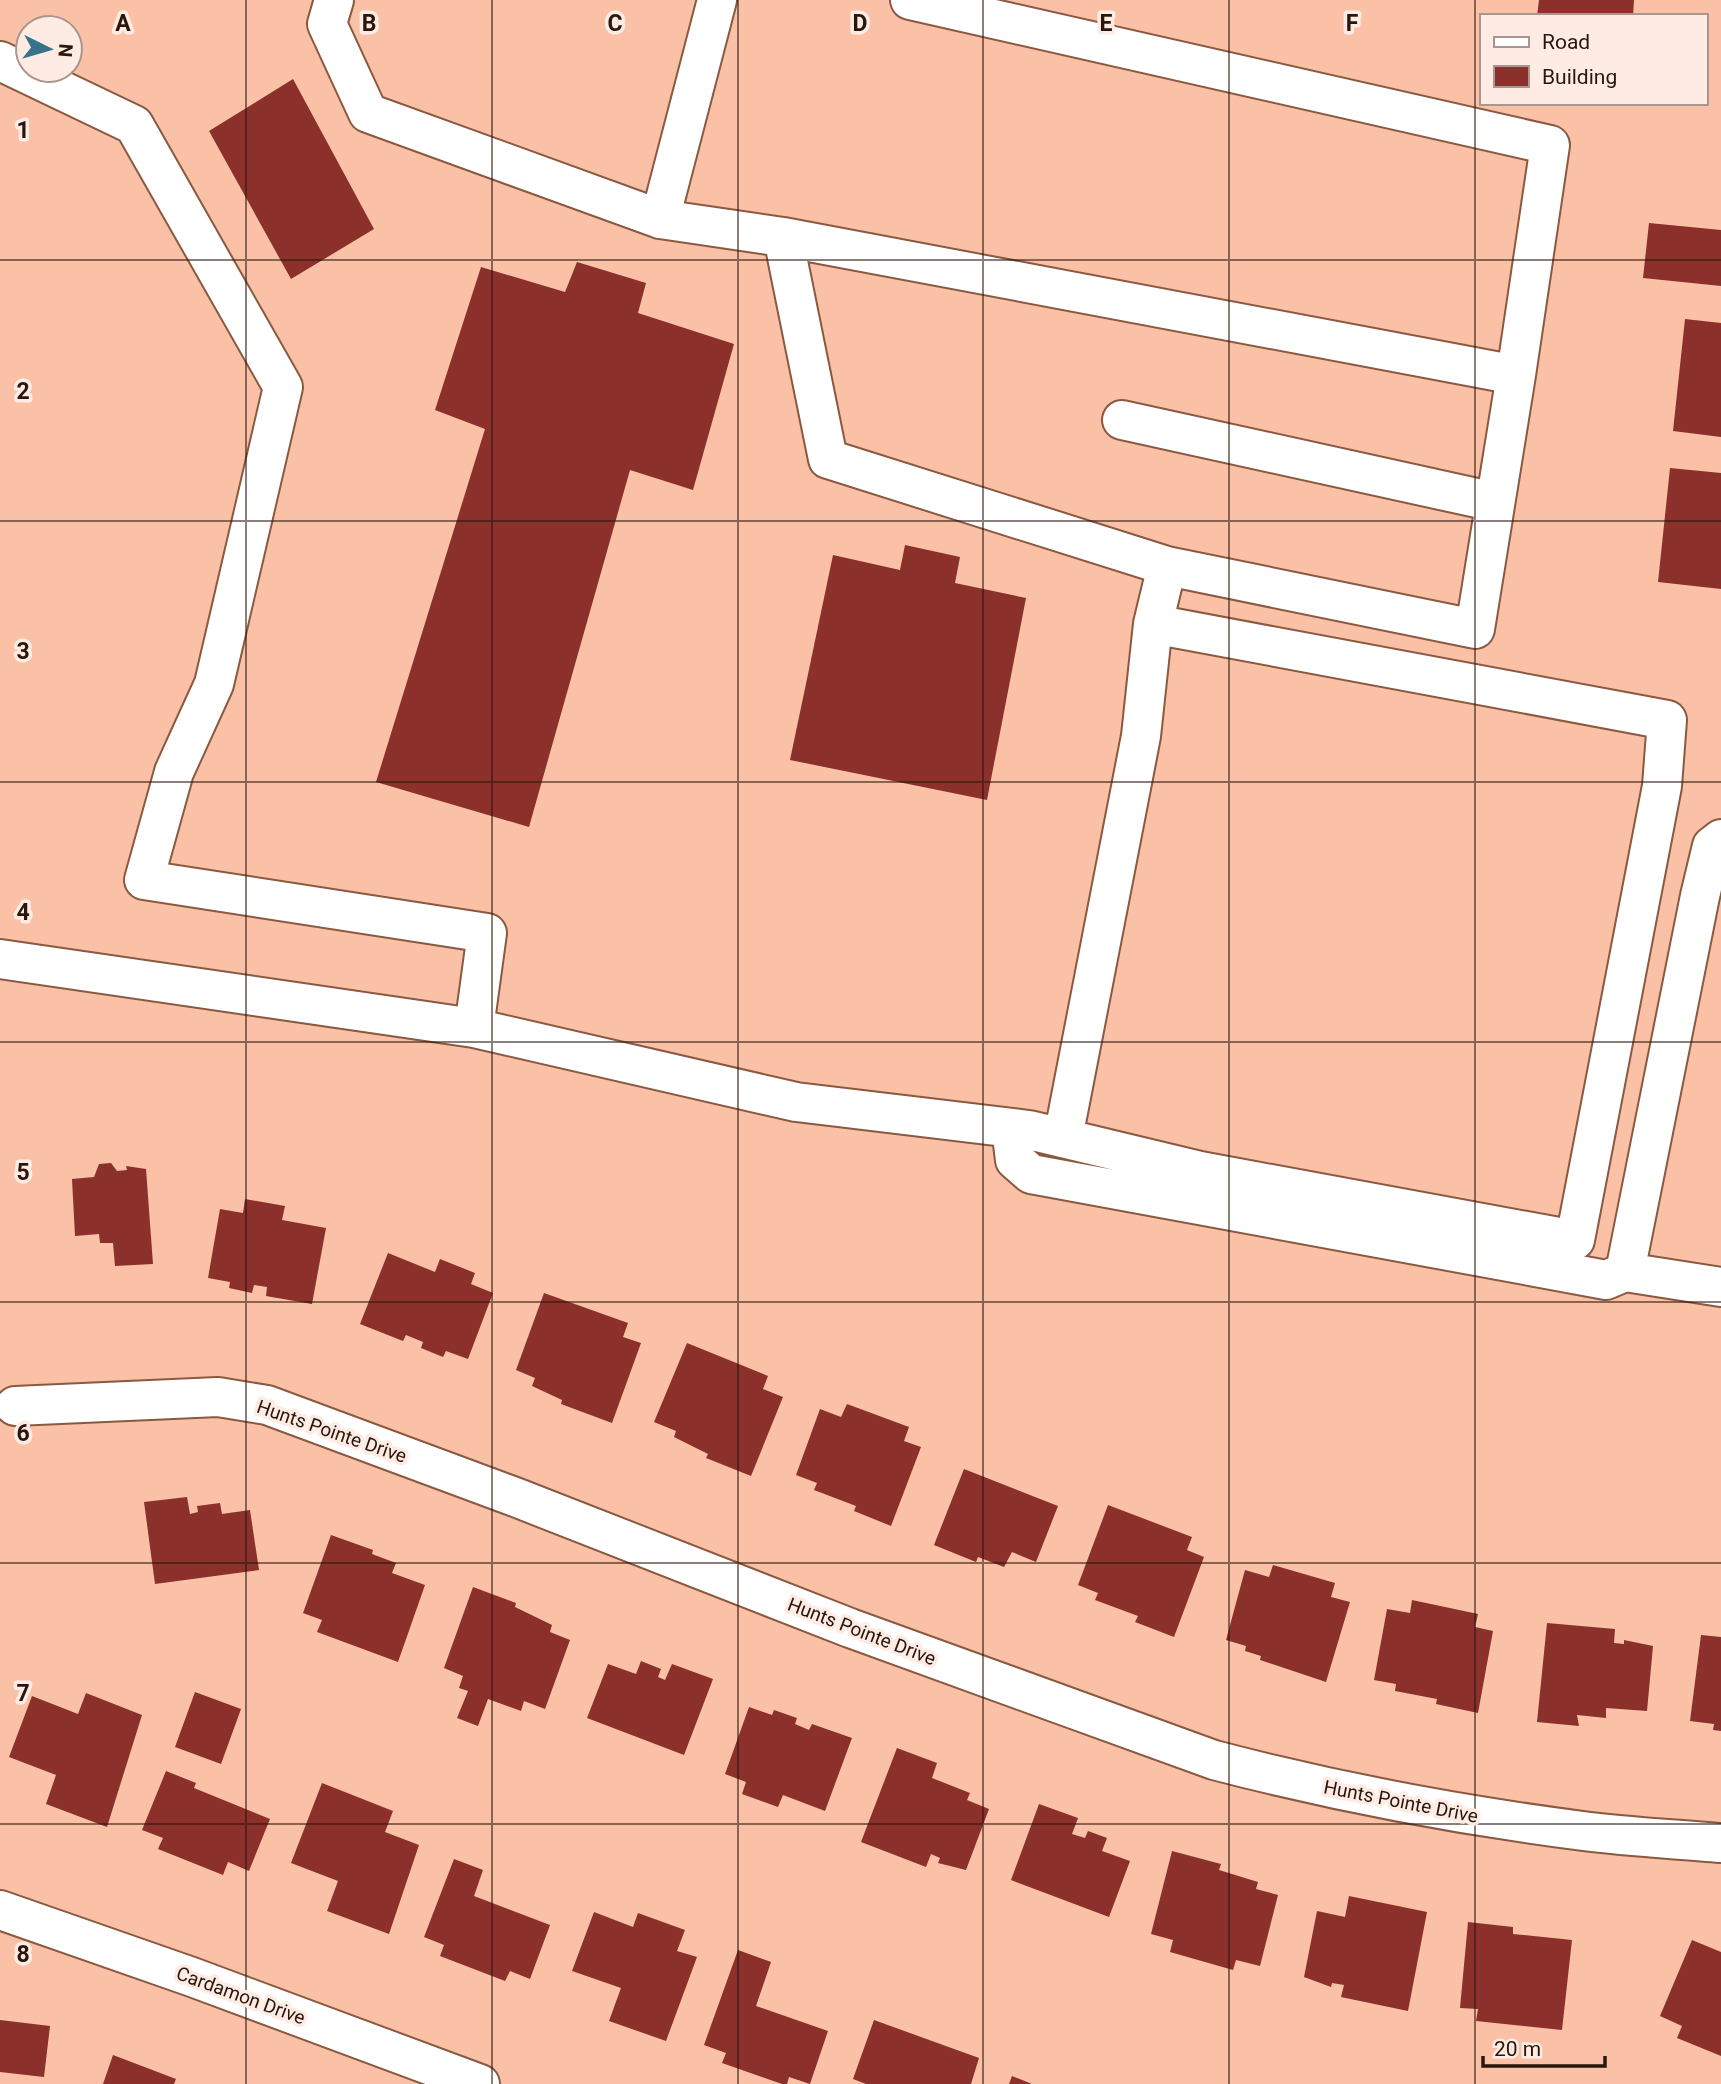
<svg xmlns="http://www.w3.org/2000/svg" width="1721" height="2084" font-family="Roboto,sans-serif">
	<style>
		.building { fill: #8b302b }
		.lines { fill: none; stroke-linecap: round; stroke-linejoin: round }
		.minor-casing { stroke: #8a5941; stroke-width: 42 }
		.minor { stroke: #fff; stroke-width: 38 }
		.grid { fill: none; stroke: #2a160c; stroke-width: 2; stroke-opacity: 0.55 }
		.labels { text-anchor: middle; stroke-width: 7; stroke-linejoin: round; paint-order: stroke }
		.street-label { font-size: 19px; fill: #2a160c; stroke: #feece4 }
		.grid-label { font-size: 23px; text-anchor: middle; font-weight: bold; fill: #2a160c; stroke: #feece4; stroke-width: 7; stroke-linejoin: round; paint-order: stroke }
	</style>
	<rect width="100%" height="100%" fill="#fac1a6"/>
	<path class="building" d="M1539,0H1634L1633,16H1537Z
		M293,79L374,229L291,279L209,131Z
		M1649,223L1721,230V286L1643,278Z
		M577,262L646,283L638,313L734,344L693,490L630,470L529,827L376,782L485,429L435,410L481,267L565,292Z
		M1685,319L1721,323V437L1673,431Z
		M1670,468L1721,473V589L1658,582Z
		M905,545L960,557L955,583L1026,598L987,800L790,760L833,555L900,570Z
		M111,1163L117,1171L127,1170L126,1166L146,1169L153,1264L115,1266L113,1243H100L99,1234L75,1236L72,1179L94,1177L99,1164Z
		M245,1199L285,1206L282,1220L326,1228L312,1304L266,1296L267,1287L254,1285L252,1293L229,1288L230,1282L208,1278L220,1209L243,1213Z
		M388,1253L435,1272L440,1259L475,1273L471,1284L493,1293L468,1359L446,1351L443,1357L421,1348L423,1342L406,1335L403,1341L360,1324Z
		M544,1293L628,1323L623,1337L641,1343L612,1423L561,1404L562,1400L532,1386L535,1378L516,1370Z
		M687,1343L768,1376L763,1389L783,1397L751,1476L706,1458L708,1454L674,1437L676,1431L654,1422Z
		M847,1404L909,1427L904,1441L921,1447L891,1526L854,1511L856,1506L814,1490L817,1483L796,1475L820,1409L841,1417Z
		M964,1469L1058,1506L1036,1562L1012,1552L1004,1567L978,1557L976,1562L934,1545Z
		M187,1497L190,1514L198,1512L197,1506L220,1503L222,1514L250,1510L259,1570L155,1584L144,1502Z
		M1108,1505L1192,1537L1187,1550L1204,1557L1174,1637L1135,1622L1138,1616L1095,1600L1098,1593L1078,1585Z
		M331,1535L373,1550L372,1554L396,1563L392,1573L425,1585L398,1662L317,1632L322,1620L303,1613Z
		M1273,1565L1335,1583L1331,1597L1350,1602L1326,1682L1260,1660L1261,1656L1245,1651L1246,1646L1226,1640L1245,1570L1269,1577Z
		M473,1587L516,1603L515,1607L552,1625L550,1632L570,1640L545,1709L524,1701L521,1711L488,1699L478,1726L457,1718L468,1691L459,1688L463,1676L444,1668Z
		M1412,1600L1478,1614L1475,1627L1493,1631L1478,1713L1436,1704L1437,1699L1395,1691L1396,1684L1374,1680L1387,1609L1410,1613Z
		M1547,1623L1615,1629L1614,1643L1624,1644V1640L1653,1646L1647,1711L1606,1708V1718L1577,1715L1579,1726L1537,1722Z
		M1701,1635L1721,1637V1731L1713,1730L1714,1724L1690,1721Z
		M641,1661L661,1669L658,1677L665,1680L672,1664L713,1679L684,1755L587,1718L608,1664L636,1674Z
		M195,1692L241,1709L221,1764L175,1747Z
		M86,1693L142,1715L107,1827L46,1804L56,1775L9,1757L32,1696L78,1714Z
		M749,1707L772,1715L774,1710L797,1718L795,1724L809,1730L812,1724L852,1738L825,1811L783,1795L778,1807L742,1794L746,1782L725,1774Z
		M897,1748L937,1763L932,1778L970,1793L967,1800L989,1809L966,1870L938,1863L940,1858L931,1854L926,1867L861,1842Z
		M166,1771L196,1783L194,1788L270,1819L249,1871L228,1862L223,1875L158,1849L163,1838L142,1830Z
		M322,1783L393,1811L385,1832L419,1845L389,1934L327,1911L338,1881L291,1863Z
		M1039,1804L1078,1818L1072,1834L1085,1838L1088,1831L1107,1838L1102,1851L1130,1861L1109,1917L1011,1880Z
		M1172,1851L1221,1864L1219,1870L1258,1882L1256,1889L1278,1895L1260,1966L1236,1960L1233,1970L1170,1952L1173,1940L1151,1934Z
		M454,1859L483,1870L474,1896L550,1925L530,1979L510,1971L505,1981L440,1956L444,1945L424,1937Z
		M1349,1896L1427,1912L1408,2011L1341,1997L1344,1985L1332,1983L1331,1987L1304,1977L1317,1911L1345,1917Z
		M594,1912L633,1927L638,1913L685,1930L677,1951L697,1957L666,2041L609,2021L621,1988L572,1971Z
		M1468,1922L1513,1927V1934L1572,1940L1562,2030L1476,2021L1478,2009L1460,2008Z
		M1692,1940L1721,1952V2056L1677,2038L1682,2026L1660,2016Z
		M738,1950L771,1962L756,2006L828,2031L810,2084L789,2077L787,2084H782L722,2063L726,2053L704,2045Z
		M0,2020L50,2026L44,2077L0,2072Z
		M874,2020L979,2058L971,2084H866L853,2079Z
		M113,2055L176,2079L174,2084H103Z
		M1012,2076L1032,2084H1009Z"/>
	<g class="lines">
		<g class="minor-casing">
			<path id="minor" d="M334,0L327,24L368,113L660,219L783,237L1516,375L1550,145L910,0
				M0,61L134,125L283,387L214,684L174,772L144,880L487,933L474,1028
				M660,219L717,0
				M783,237L828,459L1167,566L1475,629L1516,375
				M1122,420L1495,502
				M0,959L474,1028L796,1102L1029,1130L1200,1171L1575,1240L1662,786L1667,720L1153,624L1167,566
				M1011,1128L1015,1160L1031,1174L1606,1280L1625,1272L1721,1287
				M1063,1138L1141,736L1153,624
				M1625,1272L1700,896L1712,846L1721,839
				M15,1406L218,1397L267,1405L515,1497L850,1628L1214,1760C1336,1792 1459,1815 1583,1831C1629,1837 1675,1839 1721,1843
				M0,1910L192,1977L480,2084"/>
		</g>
		<use href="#minor" class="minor"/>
	</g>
	<path class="grid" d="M246,0V2084M492,0V2084M738,0V2084M983,0V2084M1229,0V2084M1475,0V2084M0,260H1721M0,521H1721M0,782H1721M0,1042H1721M0,1302H1721M0,1563H1721M0,1824H1721"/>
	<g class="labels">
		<g class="street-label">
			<text transform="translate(332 1431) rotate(19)" y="7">Hunts Pointe Drive</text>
			<text transform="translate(862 1631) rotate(21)" y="7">Hunts Pointe Drive</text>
			<text transform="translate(1401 1801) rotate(11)" y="7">Hunts Pointe Drive</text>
			<text transform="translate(241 1995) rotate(20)" y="7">Cardamon Drive</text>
		</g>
	</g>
	<g class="grid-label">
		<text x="123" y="31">A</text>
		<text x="369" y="31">B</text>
		<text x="615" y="31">C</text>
		<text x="860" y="31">D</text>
		<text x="1106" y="31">E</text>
		<text x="1352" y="31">F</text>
		<text x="23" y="138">1</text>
		<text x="23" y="399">2</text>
		<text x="23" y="659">3</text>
		<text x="23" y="920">4</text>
		<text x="23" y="1180">5</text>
		<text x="23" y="1441">6</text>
		<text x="23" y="1701">7</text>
		<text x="23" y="1962">8</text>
	</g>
	<rect x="1480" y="14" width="228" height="91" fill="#feece4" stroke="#a9968e" stroke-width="2"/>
	<rect x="1494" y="37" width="35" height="10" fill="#ffffff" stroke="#a9968e" stroke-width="2"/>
	<text x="1542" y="49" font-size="21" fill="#2a160c">Road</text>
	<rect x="1494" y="66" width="35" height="21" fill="#8b302b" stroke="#a9968e" stroke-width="2"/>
	<text x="1542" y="84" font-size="21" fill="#2a160c">Building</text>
	<g transform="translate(49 49) rotate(95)"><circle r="33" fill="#feece4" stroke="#a9968e" stroke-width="2"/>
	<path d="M0-5L12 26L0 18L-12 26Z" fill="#37738b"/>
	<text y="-10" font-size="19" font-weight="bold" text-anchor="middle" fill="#2a160c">N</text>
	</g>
	<path d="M1483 2056v10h122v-10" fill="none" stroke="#2a160c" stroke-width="3.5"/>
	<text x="1494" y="2056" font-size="21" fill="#2a160c" stroke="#feece4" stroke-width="5" paint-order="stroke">20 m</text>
</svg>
